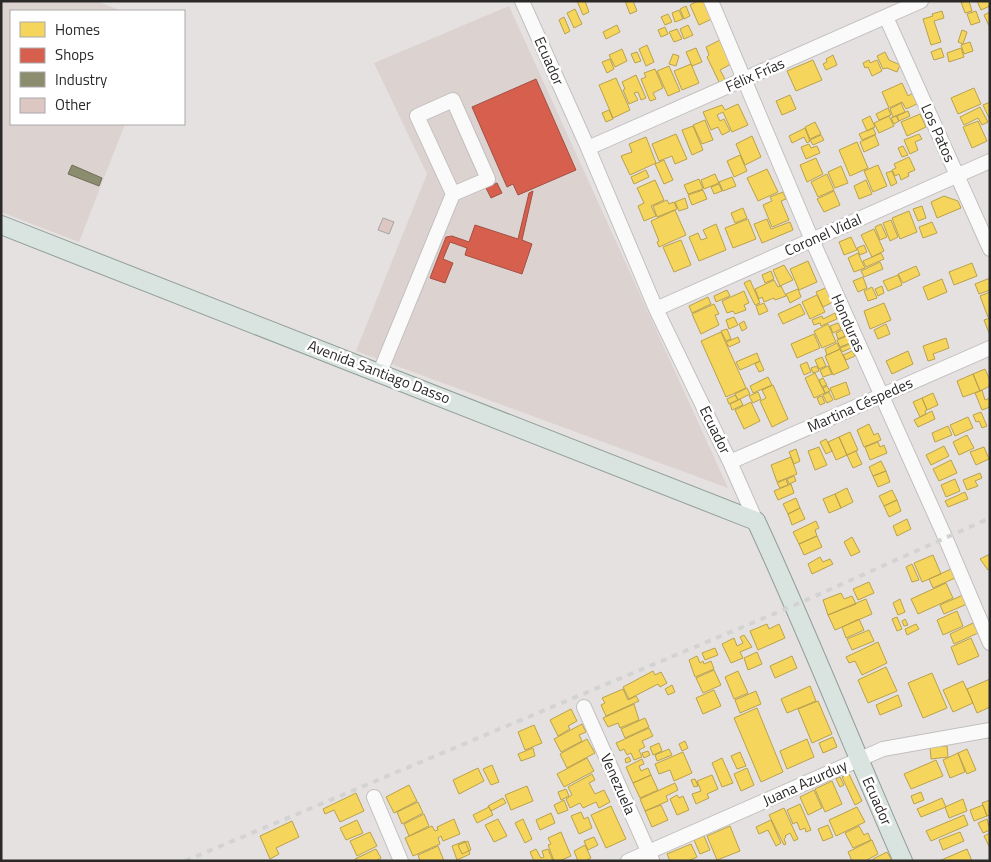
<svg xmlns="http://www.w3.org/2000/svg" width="991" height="862" font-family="'Titillium Web',sans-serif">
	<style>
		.built { fill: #dcd2d0 }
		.homes { fill: #f6d55c; stroke: #b9a14c }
		.shops { fill: #d6604d; stroke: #a34f42 }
		.industry { fill: #8c8c6e; stroke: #6f6e59 }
		.building { fill: #dcc7c2; stroke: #a7a4a4 }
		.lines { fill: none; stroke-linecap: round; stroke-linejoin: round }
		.minor-casing { stroke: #c2bfbf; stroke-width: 16 }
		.major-casing { stroke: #909e98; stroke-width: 20 }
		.minor { stroke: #fbfafa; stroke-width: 14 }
		.major { stroke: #d9e3df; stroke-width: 18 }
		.rail { stroke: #d4d3d3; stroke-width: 4; stroke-dasharray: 6 6; stroke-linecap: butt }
		.labels { text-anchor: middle; stroke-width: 5; stroke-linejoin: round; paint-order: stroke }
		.street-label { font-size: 15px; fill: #2b2828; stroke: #fff }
	</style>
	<rect width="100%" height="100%" fill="#e5e1e1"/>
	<path class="built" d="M1,1H96L122,11H11V124H125L79,242L1,212Z
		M509,6L728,488L356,351L427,174L374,63Z"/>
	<path class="homes" d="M577,1H585L589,12L583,15Z
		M625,1H633L637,11L630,14Z
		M698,1H709L716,17L699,25L690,5Z
		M969,1L972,11L965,13L961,2Z
		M977,1H990V6L981,10Z
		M686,6L690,16L684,19L680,9Z
		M575,9L582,24L574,28L567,13Z
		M679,10L683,19L675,22L672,13Z
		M942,11L944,18L934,21L941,42L931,45L923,19L933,16L932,14Z
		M976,11L980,22L971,25L967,14Z
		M990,12V28L984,15Z
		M668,14L672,22L665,25L661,17Z
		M564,17L570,31L565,34L559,20Z
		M617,25L620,32L606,39L603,32Z
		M688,25L693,35L684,39L680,29Z
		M665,27L668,34L661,37L658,30Z
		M677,29L682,39L674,42L669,32Z
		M962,30L967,32L963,44L958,42Z
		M722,39L729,55L727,57L731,64L720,70L726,81L720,84L707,57L709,55L706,47Z
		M970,42L973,51L964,54L961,45Z
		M647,45L654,62L646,66L639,49Z
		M696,48L702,62L692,66L686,52Z
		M941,48L944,57L934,60L931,52Z
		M961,48L964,57L949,62L947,53Z
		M622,49L627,61L615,67L609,55Z
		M637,52L641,61L635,63L631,54Z
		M885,52L889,60L900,65L897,72L887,68L883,69L877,56Z
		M673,54L679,56L676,66L669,64Z
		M833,55L837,65L826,70L823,64L827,62L826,59Z
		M610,59L614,69L607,73L602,62Z
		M813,60L822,80L796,91L787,71Z
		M869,60L870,63L877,60L882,71L872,76L868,67L865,68L863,63Z
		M691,64L699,83L682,90L674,71Z
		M669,66L680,91L668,96L657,71Z
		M655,69L663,88L653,93L656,99L650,101L641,79L646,77L644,73Z
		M636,75L646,98L641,100L638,92L634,93L638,100L629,104L623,90L625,89L622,82Z
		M616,78L630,110L613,118L599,85Z
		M902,83L908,96L913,93L917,104L906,109L902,102L889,108L882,92Z
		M974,88L981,104L958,114L951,98Z
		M790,95L796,109L782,115L776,101Z
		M990,102V120L983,105Z
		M901,103L905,112L893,117L890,109Z
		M738,104L748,125L732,132L723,112L717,115L720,121L724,119L730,131L722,135L718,127L711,130L703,112L722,105L725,110Z
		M980,107L988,122L982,125L978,118L964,125L960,117Z
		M888,108L891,115L879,120L876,114Z
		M609,110L613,119L606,122L602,113Z
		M908,111L910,116L899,121L897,116Z
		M920,114L926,127L907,136L901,122Z
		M870,116L875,127L867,131L862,120Z
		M889,116L894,126L879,133L874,123Z
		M896,116L899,121L894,124L891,118Z
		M705,120L713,140L702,144L693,125Z
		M978,121L987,141L972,148L963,127Z
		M815,122L821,134L810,139L805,127Z
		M693,126L703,150L692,155L682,130Z
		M805,128L810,141L807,143L804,137L792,143L789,136Z
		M873,128L876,134L862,140L859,134Z
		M676,134L687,159L675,164L672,156L659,161L652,144Z
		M919,134L922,139L915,142L918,150L910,154L904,140Z
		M821,135L824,140L813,145L810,140Z
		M875,135L879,145L864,152L860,142Z
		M752,136L761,157L745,165L736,144Z
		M646,137L656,163L630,175L621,156L632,152L629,144Z
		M857,142L868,168L850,176L839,150Z
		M809,144L811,148L817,146L820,153L806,159L801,147Z
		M903,146L908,155L902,157L898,148Z
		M740,155L747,171L734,177L727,161Z
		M909,157L915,170L908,173L909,176L901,180L899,174L895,176L892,170L896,168L894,164Z
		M816,158L823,174L807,182L800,165Z
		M664,160L673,180L664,184L655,164Z
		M878,165L887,186L873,192L864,171Z
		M841,166L848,183L835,188L828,172Z
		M767,169L778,192L758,201L747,178Z
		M646,170L649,177L634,184L631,177Z
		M892,171L897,183L891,186L886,173Z
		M715,174L719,183L704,189L701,180Z
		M827,174L834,190L818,197L811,182Z
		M732,177L736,186L723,191L719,182Z
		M699,179L703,189L688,194L684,185Z
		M655,180L664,200L651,206L656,216L644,221L638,206L644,203L637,188Z
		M866,180L872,194L859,199L854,186Z
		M719,184L722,191L714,194L711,187Z
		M703,190L707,199L692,205L688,195Z
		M834,191L840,205L824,212L817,199Z
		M783,192L786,199L781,201L789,220L772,227L763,205L772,201L770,197Z
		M944,196L958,201L961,208L937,218L931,202Z
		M685,198L688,208L679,211L675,202Z
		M667,200L669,204L674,202L677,209L657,217L653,206Z
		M922,206L926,218L918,221L913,209Z
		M743,208L747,218L735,223L731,213Z
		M675,210L686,235L659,247L657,242L659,241L651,221Z
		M909,211L917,232L900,239L892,218Z
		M748,219L756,239L733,248L725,228Z
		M767,219L771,229L790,222L793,230L762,243L754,224Z
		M891,220L898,237L890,241L883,223Z
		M932,222L937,233L923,238L919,227Z
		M716,224L726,250L699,261L689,237L698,233L701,240L707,238L703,230Z
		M881,224L887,237L880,240L875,227Z
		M874,229L884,251L872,257L861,235Z
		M851,237L857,250L844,255L839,242Z
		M681,240L691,265L674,272L663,247Z
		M864,245L867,252L860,255L857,248Z
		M858,253L865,268L854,272L848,258Z
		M881,253L884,259L866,267L863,261Z
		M808,261L817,282L799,290L790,269Z
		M880,262L883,269L864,277L861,271Z
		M972,263L977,276L954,285L949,272Z
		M784,265L793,280L780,286L773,270Z
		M916,266L920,275L903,283L898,274Z
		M771,271L774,279L765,283L762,275Z
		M898,275L902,285L888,291L883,281Z
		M863,277L867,288L858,292L853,281Z
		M990,278V290L979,294L975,284Z
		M942,279L947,292L928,300L923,287Z
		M750,280L760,303L755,305L744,283Z
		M774,280L778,287L781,286L786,296L775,300L774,298L764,302L762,297L759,299L755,289Z
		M830,286L837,300L823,307L816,292Z
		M882,286L884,293L878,296L875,289Z
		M872,287L877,298L868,301L864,291Z
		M798,289L801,297L790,303L786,294Z
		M727,290L730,296L716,302L714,296Z
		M744,291L749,303L744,305L746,310L735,314L733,311L727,313L722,301Z
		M990,292V317H988L980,296Z
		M817,295L825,312L810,319L802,302Z
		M708,297L711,304L692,313L689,306Z
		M764,303L768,311L759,315L756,306Z
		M884,303L891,320L870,329L864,311Z
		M714,304L719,314L715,315L719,325L701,334L692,314Z
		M800,304L805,314L783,324L778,314Z
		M835,313L837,319L821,326L820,323L814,325L812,320L822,316L823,319Z
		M734,317L738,325L729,329L726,320Z
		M990,318V332L989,333L984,320Z
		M744,321L747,328L742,331L739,324Z
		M838,323L841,329L833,333L830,326Z
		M828,324L836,342L822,348L814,331Z
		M886,324L890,334L878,339L874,330Z
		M727,329L731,339L726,341L721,331Z
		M842,330L845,336L838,339L836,333Z
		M721,332L746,388L726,397L701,341Z
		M814,334L820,348L797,358L791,344Z
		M847,336L850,343L840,347L837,340Z
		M738,337L740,342L729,347L726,342Z
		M946,338L949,348L933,354L935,359L928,361L923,346Z
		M837,343L840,349L827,355L825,349Z
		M850,344L851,348L842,352L840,348Z
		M840,349L849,368L833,375L825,356Z
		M852,351L855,356L846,360L843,355Z
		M908,351L913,364L892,374L886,361Z
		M757,353L760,361L740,370L736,362Z
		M822,357L826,366L819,369L815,360Z
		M760,361L764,370L759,372L755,364Z
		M807,362L811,372L804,375L800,365Z
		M817,366L819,371L813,373L811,368Z
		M828,366L832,374L823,377L820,370Z
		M985,369L990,380V386L980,391L973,374Z
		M815,373L825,393L814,398L805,378Z
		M973,374L980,391L963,397L957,381Z
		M768,377L772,385L753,393L750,386Z
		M823,378L827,385L822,387L819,380Z
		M846,382L850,394L835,400L830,388Z
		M773,385L788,419L772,427L760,401L766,398L762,390Z
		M827,386L830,391L825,393L823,388Z
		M747,388L750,394L738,400L735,394Z
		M982,390L985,400L990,398V407L982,410L975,393Z
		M758,392L761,399L753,403L749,396Z
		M829,392L833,400L827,403L823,395Z
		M933,393L938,405L927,410L922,398Z
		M735,395L738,400L729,404L727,399Z
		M822,396L825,403L820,405L817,398Z
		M922,398L927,410L925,411L926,414L920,417L913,402Z
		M740,399L743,405L732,410L730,404Z
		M751,402L760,421L744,429L735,410Z
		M932,411L935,419L918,427L914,420Z
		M981,412L987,426L982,428L979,421L976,422L973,415Z
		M968,417L973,428L955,436L950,425Z
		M869,424L874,435L878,433L881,440L864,447L857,430Z
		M948,426L952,435L935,442L932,433Z
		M850,432L858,450L847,455L839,437Z
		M967,435L974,448L959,455L953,442Z
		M839,437L847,455L836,460L828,442Z
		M826,439L832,451L826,454L820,442Z
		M878,442L880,447L884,445L887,453L870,460L865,447Z
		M944,446L949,456L931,465L926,455Z
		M819,447L827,465L815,470L808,451Z
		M984,447L989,459L976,465L970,452Z
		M796,449L800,461L794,464L789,452Z
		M856,451L862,464L853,468L847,455Z
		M791,457L797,474L777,482L771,465Z
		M951,460L957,473L939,481L933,469Z
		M881,461L886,471L873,476L869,467Z
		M886,471L890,482L878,487L873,476Z
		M980,473L982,478L975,481L978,486L967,490L963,480Z
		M794,476L796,481L789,484L787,479Z
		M786,479L788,485L780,488L777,483Z
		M955,479L960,491L946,497L941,485Z
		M791,484L794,493L778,500L774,491Z
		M847,488L853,502L841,508L835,494Z
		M892,490L897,500L884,506L879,496Z
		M965,492L968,499L948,507L945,501Z
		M835,494L841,508L829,513L823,499Z
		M796,498L800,508L788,514L783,504Z
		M897,500L901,511L889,517L884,506Z
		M800,508L805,519L792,525L788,514Z
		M907,519L911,529L897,536L893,526Z
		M816,521L819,528L815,530L817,536L799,544L793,532Z
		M817,536L822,547L804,555L799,544Z
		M852,537L860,552L851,556L844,542Z
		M990,554V569L988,570L980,559Z
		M933,555L941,574L922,582L914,563Z
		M820,557L823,562L830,559L833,564L812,574L808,564Z
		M912,564L919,580L912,582L906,567Z
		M951,569L955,578L933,588L929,579Z
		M869,582L874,593L858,600L853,589Z
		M946,583L953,598L918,614L911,599Z
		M841,593L844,599L852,596L856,604L828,615L823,600Z
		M963,595L967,604L944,614L940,605Z
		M866,599L872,614L835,630L828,615Z
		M900,599L905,612L898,615L893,603Z
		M957,611L963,626L943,635L937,620Z
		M897,617L902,629L897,631L892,619Z
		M859,619L864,630L846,638L842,627Z
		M905,619L908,625L904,626L902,621Z
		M973,623L978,633L954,644L950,634Z
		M767,624L769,629L779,624L785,638L758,650L750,631Z
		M916,624L919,629L907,635L905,629Z
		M869,630L874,641L852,650L847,639Z
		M744,635L752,647L740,652L743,658L731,663L722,644L734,638L737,646L743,643L740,637Z
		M971,638L979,656L958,665L951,647Z
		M878,642L887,663L862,675L855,661L849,663L846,657Z
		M715,648L718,655L705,660L702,653Z
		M757,652L762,664L748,670L744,658Z
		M697,656L700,663L703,661L704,664L711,661L714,669L695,677L689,660Z
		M792,656L797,668L775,678L770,666Z
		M886,667L897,691L868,703L858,680Z
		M714,670L721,685L703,693L696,678Z
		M653,671L655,675L661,672L667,683L660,687L658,684L629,699L623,687Z
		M738,671L748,693L734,699L725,677Z
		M932,673L947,708L923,718L908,683Z
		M990,679V707L977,713L967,689Z
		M963,681L973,703L953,712L943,690Z
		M672,685L675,692L668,695L665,689Z
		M810,686L816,701L787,713L781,699Z
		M623,689L628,700L636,696L639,701L606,716L601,705L605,703L602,698Z
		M714,690L721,706L703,714L696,698Z
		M756,691L761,704L740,713L735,700Z
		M898,695L902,706L880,715L876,705Z
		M818,701L832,734L812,743L798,709Z
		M634,704L639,720L620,728L618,723L608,727L603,718Z
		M757,708L783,772L761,782L734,718Z
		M571,709L577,721L568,726L570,729L558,736L550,720Z
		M645,718L649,727L625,738L621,729Z
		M582,724L586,732L579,735L582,741L561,752L554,739Z
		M534,725L542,743L525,750L518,732Z
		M649,728L653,736L642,741L645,747L639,750L642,757L634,760L631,753L627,755L624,749L620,751L616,743Z
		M833,737L837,747L823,753L819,743Z
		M587,739L595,753L567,768L560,754Z
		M807,739L814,757L787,769L780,751Z
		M685,741L688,748L682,751L679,744Z
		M659,743L662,751L653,755L650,747Z
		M947,746L948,757L931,759L930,747Z
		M533,748L535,756L521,761L518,754Z
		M669,749L672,755L657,761L655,755Z
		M967,749L976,770L967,774L958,753Z
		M648,751L650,755L644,758L642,753Z
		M683,752L692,773L674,781L670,770L659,774L655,764Z
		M740,752L746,766L737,769L731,756Z
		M958,753L965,772L950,778L943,760Z
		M629,757L631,761L626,763L625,759Z
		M587,758L594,771L564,787L557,774Z
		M722,758L733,783L722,787L712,763Z
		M642,759L644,764L639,766L641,771L648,768L651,775L633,783L626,767Z
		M936,760L943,776L911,789L904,774Z
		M492,765L499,782L491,785L483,769Z
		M478,768L484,781L459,794L453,780Z
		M747,768L754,785L741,791L734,774Z
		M592,774L595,780L589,783L595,794L604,790L610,802L599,808L596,802L583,808L580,803L570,808L566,799L572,795L568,787Z
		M849,774L862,801L855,805L842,777Z
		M651,775L658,790L640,798L633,783Z
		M712,775L718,789L707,794L709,798L696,804L692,794L701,791L697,781Z
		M840,777L844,785L840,787L836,779Z
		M695,779L698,786L694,787L691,780Z
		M832,781L842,804L825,812L815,789Z
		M675,783L678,790L666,796L668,801L645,811L640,799Z
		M409,785L417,801L394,813L386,797Z
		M527,786L533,801L511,810L505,795Z
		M566,789L569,796L561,800L558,792Z
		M814,790L822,808L808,815L800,797Z
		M921,792L924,800L914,804L911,796Z
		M356,793L364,811L340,822L334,810L325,814L323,809Z
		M677,795L679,798L683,796L689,810L677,815L670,799Z
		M503,798L506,803L491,811L488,806Z
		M942,798L946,807L921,817L917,809Z
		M963,799L967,811L949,818L945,807Z
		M564,800L568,810L558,814L554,805Z
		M990,800V815L987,816L982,803Z
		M418,802L423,813L402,824L397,812Z
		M800,804L811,830L806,832L805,828L800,830L797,822L793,824L787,810Z
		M661,805L668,820L652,827L645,811Z
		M983,805L987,816L974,821L970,810Z
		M611,806L626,839L606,848L591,815Z
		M489,807L493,815L477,823L473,815Z
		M857,807L865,822L836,836L829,820Z
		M784,808L798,839L794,841L790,833L785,836L786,837L784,839L786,844L784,845L769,815Z
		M581,812L584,819L588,817L592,828L579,834L571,816Z
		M551,813L555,823L540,830L536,820Z
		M424,814L429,826L409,836L404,824Z
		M964,815L968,825L931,841L926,831Z
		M454,819L460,834L443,841L441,836L438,838L440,844L413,856L405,838L432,826L435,831L438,830L437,827Z
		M498,819L507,836L494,842L485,825Z
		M523,819L532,839L525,843L515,823Z
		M987,819L990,830L983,833L978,823Z
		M357,820L363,833L346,840L340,828Z
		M771,820L781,843L776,846L768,830L759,834L756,827Z
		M292,821L299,837L276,848L279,854L270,859L260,836Z
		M828,825L833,837L823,841L818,829Z
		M730,826L740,851L717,860L707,836Z
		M859,826L864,835L868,833L871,840L853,848L845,833Z
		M370,832L377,846L357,856L350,841Z
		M561,832L571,856L559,861H554L548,845L551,844L548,838Z
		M960,832L964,841L943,850L939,840Z
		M990,833V848L984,836Z
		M704,836L710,850L700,854L694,840Z
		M594,837L598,845L588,850L584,841Z
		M872,840L878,854L865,861H852L848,852Z
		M465,841L470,854L457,860L452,846Z
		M468,841L471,850L462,854L458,845Z
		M691,844L697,857L688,861H670L667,854Z
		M585,845L591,858L585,861H578L574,851Z
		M438,846L444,861H420L418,855Z
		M376,849L381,858L376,861H355V859Z
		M536,849L541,858L544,857L542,851L548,849L553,861H534L530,852Z
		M967,849L972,861H939Z
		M887,852L892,860L873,861V859Z"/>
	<path class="shops" d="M536,79L576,170L518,195L513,184L507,187L472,107Z
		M497,183L502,193L491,198L486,188Z
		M533,191L522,240L532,244L522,274L465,255L467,248L450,242L443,259L453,263L445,283L430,278L446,237L452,236L469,242L475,225L518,239L529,193Z"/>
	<path class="industry" d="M72,165L102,178L99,186L68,174Z"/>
	<path class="building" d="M383,218L394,222L389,234L378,230Z"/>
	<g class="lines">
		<g class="minor-casing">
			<path id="minor" d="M522,1L588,148L656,309L730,462L756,521
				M711,1L812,240L945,537L990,643
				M886,17L990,249
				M588,148L921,1
				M656,309L990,161
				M380,372L453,194L417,116L453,100L488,179L453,194
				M730,462L990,348
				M584,707L652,860
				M374,797L401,861
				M628,861L883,749L990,730"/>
		</g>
		<g class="major-casing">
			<path id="major" d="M1,225L756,521C808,633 853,748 903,861"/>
		</g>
		<use href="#minor" class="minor"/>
		<use href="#major" class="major"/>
		<path class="rail" d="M185,861L795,605L990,518"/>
	</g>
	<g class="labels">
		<g class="street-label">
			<text transform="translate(549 61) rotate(66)" y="5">Ecuador</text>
			<text transform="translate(755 75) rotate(-24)" y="5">Félix Frías</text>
			<text transform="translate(938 133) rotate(66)" y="5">Los Patos</text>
			<text transform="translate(823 235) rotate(-24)" y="5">Coronel Vidal</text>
			<text transform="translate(848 323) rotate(66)" y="5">Honduras</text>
			<text transform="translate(379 372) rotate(21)" y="5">Avenida Santiago Dasso</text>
			<text transform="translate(860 405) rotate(-24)" y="5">Martina Céspedes</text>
			<text transform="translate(715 430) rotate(64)" y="5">Ecuador</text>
			<text transform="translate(805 783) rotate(-24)" y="5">Juana Azurduy</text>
			<text transform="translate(618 784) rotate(66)" y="5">Venezuela</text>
			<text transform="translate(877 801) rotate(66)" y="5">Ecuador</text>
		</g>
	</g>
	<rect width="991" height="862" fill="none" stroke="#2b2828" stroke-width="5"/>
	<rect x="10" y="10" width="175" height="115" fill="#ffffff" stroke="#aaa9a9"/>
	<rect x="20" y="22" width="25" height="15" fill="#f6d55c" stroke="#aaa9a9"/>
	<text x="55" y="35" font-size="15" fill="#2b2828">Homes</text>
	<rect x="20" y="48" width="25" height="15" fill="#d6604d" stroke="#aaa9a9"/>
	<text x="55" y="60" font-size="15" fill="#2b2828">Shops</text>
	<rect x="20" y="72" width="25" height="15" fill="#8c8c6e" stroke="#aaa9a9"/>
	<text x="55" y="85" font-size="15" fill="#2b2828">Industry</text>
	<rect x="20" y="98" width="25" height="15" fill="#dcc7c2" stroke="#aaa9a9"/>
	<text x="55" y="110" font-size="15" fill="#2b2828">Other</text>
</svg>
